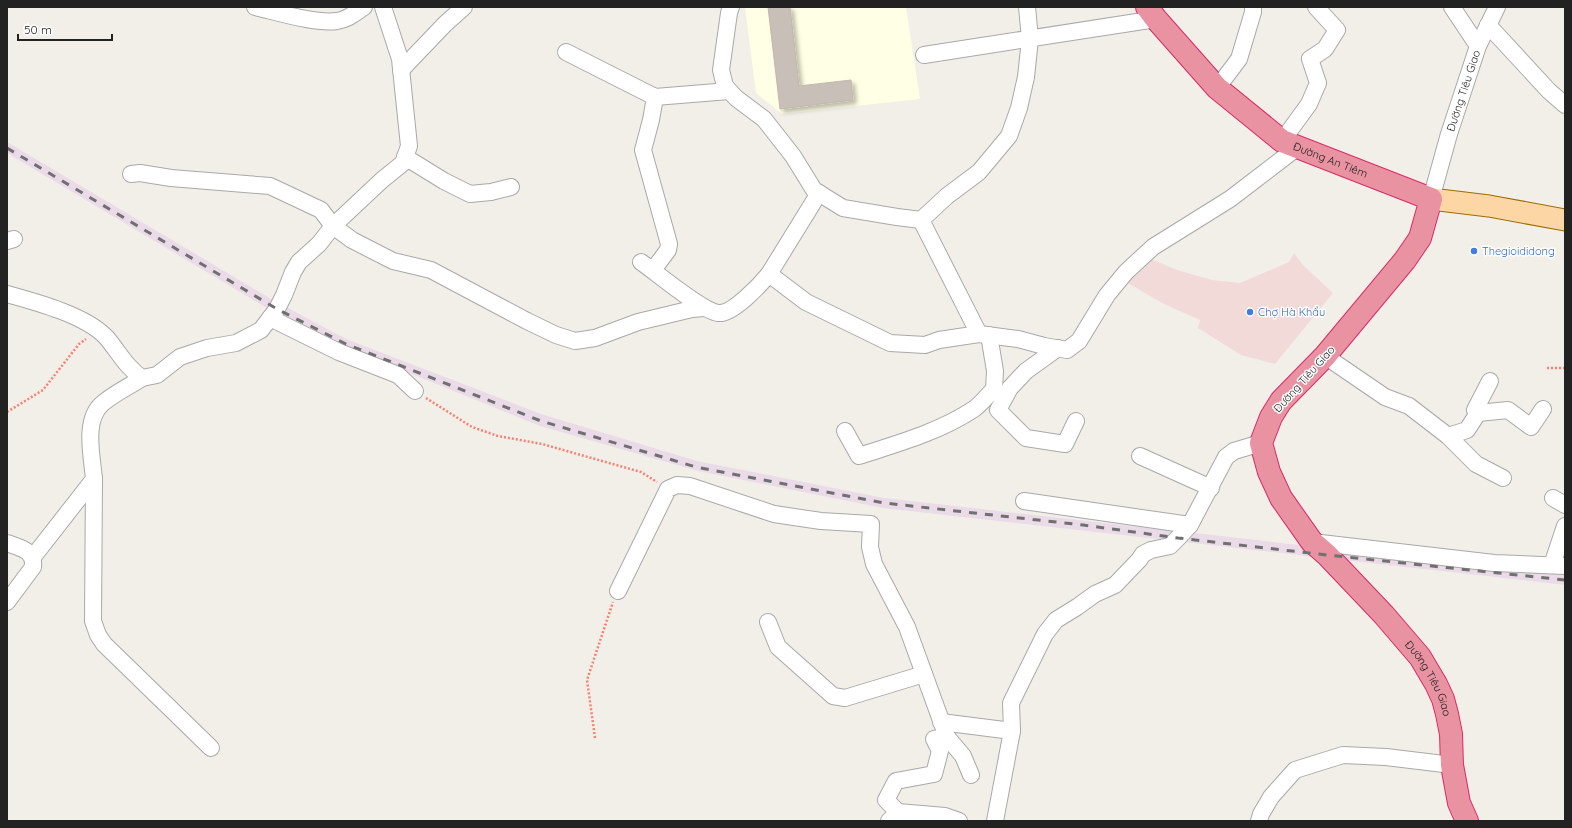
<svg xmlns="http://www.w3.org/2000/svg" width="1572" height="828" font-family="Quicksand,sans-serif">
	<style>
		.commercial { fill: #f2dad9 }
		.industrial { fill: #ebdbe8 }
		.education { fill: #ffffe5 }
		.building { fill: #c7bfb8; stroke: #c4b6ab; filter: url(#shadow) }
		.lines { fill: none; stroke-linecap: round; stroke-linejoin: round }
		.minor-casing { stroke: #a9a9a9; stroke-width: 18 }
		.major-casing { stroke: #a06b00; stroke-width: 23 }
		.highway-casing { stroke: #dc2a67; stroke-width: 24 }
		.path { stroke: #fa8072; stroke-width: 2.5; stroke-dasharray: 2 2; stroke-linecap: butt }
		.minor { stroke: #fff; stroke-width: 16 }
		.major { stroke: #fcd6a4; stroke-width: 21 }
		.highway { stroke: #e892a2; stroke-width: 22 }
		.rail { stroke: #707070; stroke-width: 3; stroke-dasharray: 8 8; stroke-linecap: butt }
		.shop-dot { fill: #3f7fe0; stroke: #fff; stroke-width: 1.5 }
		.labels { text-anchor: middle; stroke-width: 3; stroke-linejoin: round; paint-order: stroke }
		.street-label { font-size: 11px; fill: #222; stroke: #fff }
		.shop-label { font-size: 11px; fill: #366cbe; stroke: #fff; text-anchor: start }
	</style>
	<defs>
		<filter id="shadow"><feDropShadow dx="3.5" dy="3.5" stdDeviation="2" flood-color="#0004"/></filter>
	</defs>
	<rect width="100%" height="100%" fill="#f2efe9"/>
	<path class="commercial" d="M1294,253L1303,265L1333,293L1275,364L1241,355L1198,328L1200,320L1164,304L1126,282L1151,259L1177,270L1212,280L1240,283L1289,262Z"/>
	<path class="industrial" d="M7,142L273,300L346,339L541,414L697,461L884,498L1565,575V585L883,508L698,471L540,426L345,347L272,311L7,153Z"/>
	<path class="education" d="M745,7H906L920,99L782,114L756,93Z"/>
	<path class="building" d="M768,7H790L799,86L851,80L853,100L780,109Z"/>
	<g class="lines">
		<g class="minor-casing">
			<g id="minor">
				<path d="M255,7C277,12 315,24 337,21C347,20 355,13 364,7"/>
				<path d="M731,7L729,13L721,70L725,86L736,98L764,119L793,156L814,190L843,208L897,217L921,220L979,334"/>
				<path d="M1452,7L1478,46"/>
				<path d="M1488,25L1549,91L1565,105"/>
				<path d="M566,52L655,97L729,91"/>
				<path d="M924,55L1156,19"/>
				<path d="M401,70L445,24L464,7"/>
				<path d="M1217,88L1239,59L1253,12V7"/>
				<path d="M1282,141L1309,104L1318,83L1310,59L1325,49L1337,30L1316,7"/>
				<path d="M405,157L444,181L470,194L491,192L511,187"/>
				<path d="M131,174L140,173L171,178L270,186L321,210L333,226L352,240L393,261L431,270L527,321L556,335L575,341L595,338L638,322L692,309L704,308"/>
				<path id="s1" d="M1431,199L1449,134L1478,46L1497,7"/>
				<path d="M921,220L947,196L979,172L1009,136L1019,108L1026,77L1030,39L1027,7"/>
				<path d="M7,241L14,239"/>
				<path d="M641,262C657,273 702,311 718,313C732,315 760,285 769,274L819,193"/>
				<path d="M653,270L668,250L669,244L643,150L651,120L655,97"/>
				<path d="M769,274L806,302L890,343L925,345L939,340L979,334L1018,339L1044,346L1067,350L1079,341L1107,295L1126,272L1153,247L1230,199L1298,147"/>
				<path d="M7,294C36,302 85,315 106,337C119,352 125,366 142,378L157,375L180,357L207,348L236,343L261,330L277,309L284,295L293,272L299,262L319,244L333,226L382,180L403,163L409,146L400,59L383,7"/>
				<path d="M270,318L339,352L398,375L415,391"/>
				<path d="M1058,348L1026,371L1010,388L998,410L1026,438L1065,444L1076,421"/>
				<path d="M1325,356L1385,397L1409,406L1448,436L1476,464L1503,478"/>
				<path d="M1478,413L1508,410L1531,427L1543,409"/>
				<path d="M845,431L859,456C899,443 939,432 974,409C981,404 988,395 994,389L995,371L989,335"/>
				<path d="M1448,436L1467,430L1478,413L1475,410L1490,381"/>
				<path d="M1140,456L1211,488"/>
				<path d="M94,479L93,621L98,635L104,644L211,748"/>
				<path d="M1553,498L1565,505"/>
				<path d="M1024,501L1190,525"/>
				<path d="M1312,542L1494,563L1565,566"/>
				<path d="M7,543C20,548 35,550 33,567L7,602"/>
				<path d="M33,557L94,479C92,456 83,419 103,403C115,393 130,386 142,378"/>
				<path d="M1552,565L1565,526"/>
				<path d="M618,591L668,489L677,485L690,486L774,514L821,521L871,524L870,547L874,564L907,627L947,737L934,739L940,751L934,774L896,781L886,800L898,812"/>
				<path d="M768,622L778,647L833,696L845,698L924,674"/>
				<path d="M941,722L1012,731"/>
				<path d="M947,737L963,756L971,775"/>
				<path d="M889,821L898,812L945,816L959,821"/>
				<path d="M995,821L1012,731L1011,703L1045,634L1056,620L1077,607L1095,594L1115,585L1139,560L1143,554L1151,550L1170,546L1178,538L1190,525L1226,457L1234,451L1261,443"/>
				<path d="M1259,821L1261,814L1271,797L1295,770L1343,755L1386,757L1452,765"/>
			</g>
		</g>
		<g class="major-casing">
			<path id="major" d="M1431,199L1489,206L1565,220"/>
		</g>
		<g class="highway-casing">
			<g id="highway">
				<path id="s2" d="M1147,7L1156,19L1217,88L1282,141L1431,199L1420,238L1405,260L1325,356L1281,401L1271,417L1261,443L1269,472L1281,498L1312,542L1327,555L1384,615L1420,657L1436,684L1443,699L1447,714L1451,734L1452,765L1459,803L1467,821"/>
			</g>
		</g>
		<path class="path" d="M1547,368H1565
			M426,398L472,427L498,436L542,444L641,472L657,482
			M7,412L43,390L79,344L86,339
			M595,738L587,680L613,602"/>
		<use href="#minor" class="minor"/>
		<use href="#major" class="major"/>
		<use href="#highway" class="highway"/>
		<path class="rail" d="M7,148L277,309L346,344L541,421L696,467L884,503L1083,525L1178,538L1327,555L1565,580"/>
	</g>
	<g class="shop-dot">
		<circle cx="1474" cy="251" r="4"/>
		<circle cx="1250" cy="312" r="4"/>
	</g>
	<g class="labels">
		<g class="street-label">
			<text dy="4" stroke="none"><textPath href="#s1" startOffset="113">Đường Tiêu Giao</textPath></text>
			<text dy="4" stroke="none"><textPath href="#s2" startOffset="243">Đường An Tiêm</textPath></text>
			<text transform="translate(1304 379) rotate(-48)" y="4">Đường Tiêu Giao</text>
			<text dy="4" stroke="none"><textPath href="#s2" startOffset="946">Đường Tiêu Giao</textPath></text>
		</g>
		<g class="shop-label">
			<text x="1482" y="255">Thegioididong</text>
			<text x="1258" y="316">Chợ Hà Khẩu</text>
		</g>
	</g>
	<rect width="1572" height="828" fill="none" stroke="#222222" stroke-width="16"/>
	<path d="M18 34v6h94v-6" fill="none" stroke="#222222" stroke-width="2"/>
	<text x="24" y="34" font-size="12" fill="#222222" stroke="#ffffff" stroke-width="3" paint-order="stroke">50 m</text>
</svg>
